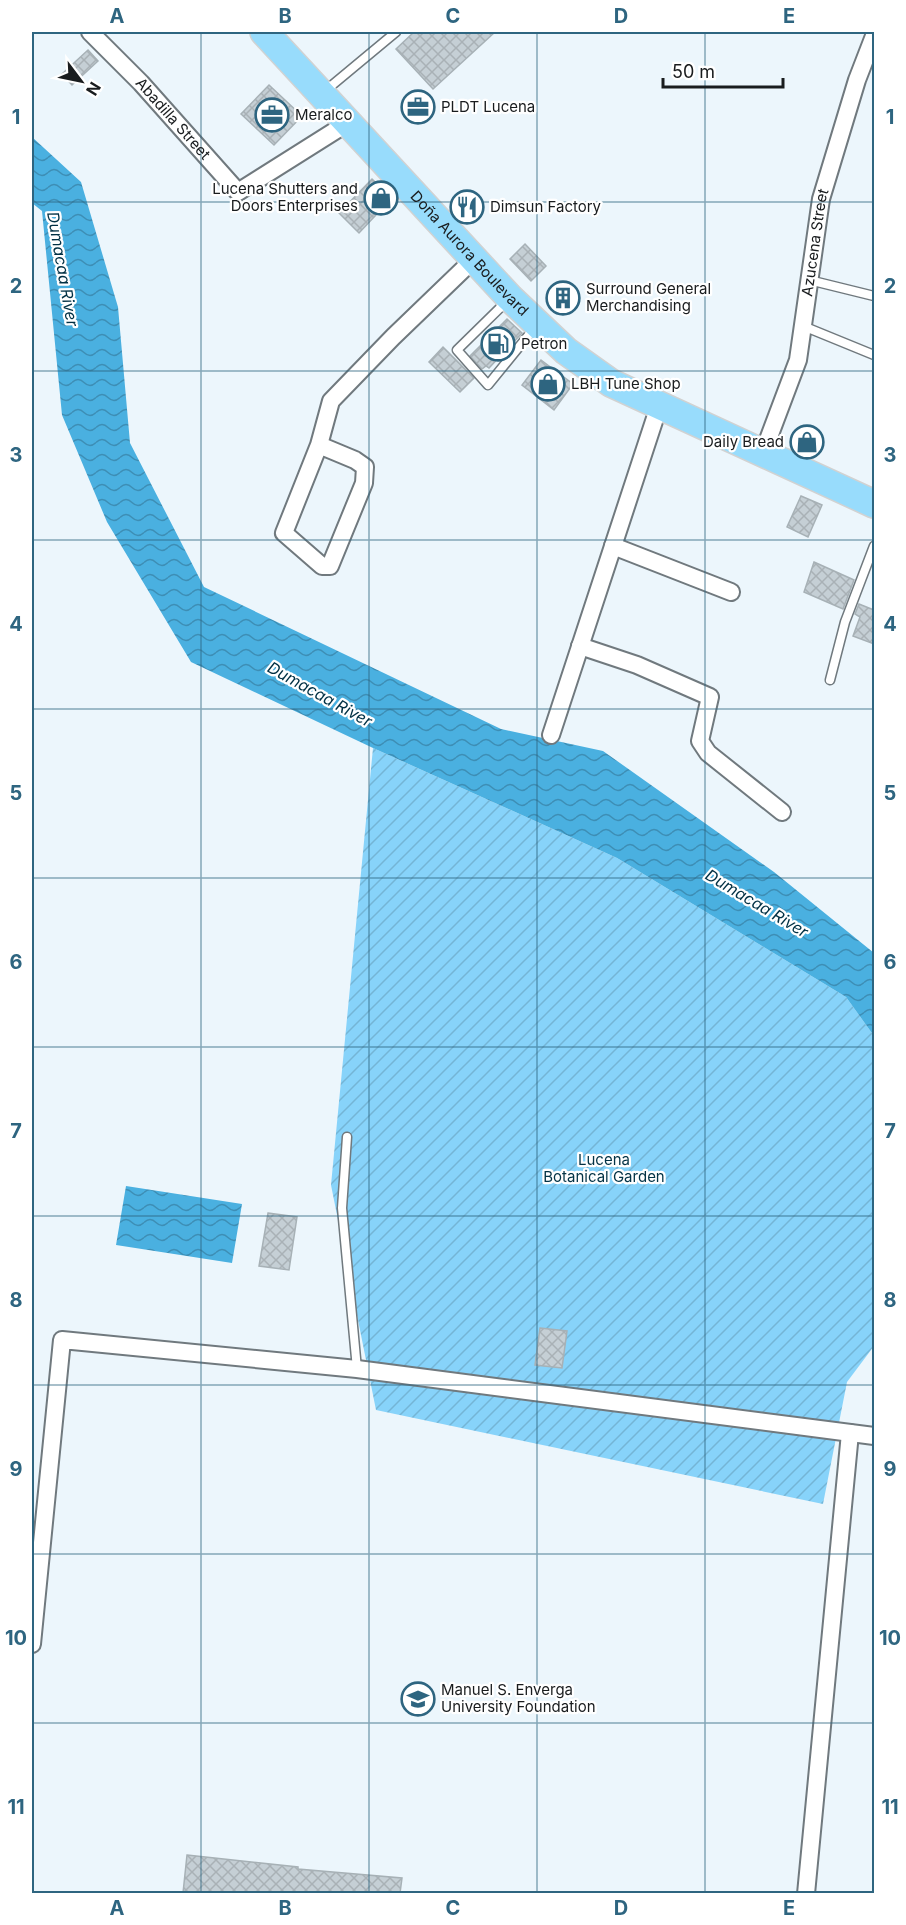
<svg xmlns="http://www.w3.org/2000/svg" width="906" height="1925" font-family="Inter,sans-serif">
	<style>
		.garden { fill: url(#garden-furrows) }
		.water { fill: url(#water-waves) }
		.building { fill: url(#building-cross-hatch); stroke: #a7b1b6; stroke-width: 1.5 }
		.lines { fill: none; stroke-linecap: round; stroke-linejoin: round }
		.lane-casing { stroke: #70797e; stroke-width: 11 }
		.street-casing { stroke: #70797e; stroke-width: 20 }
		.primary-casing { stroke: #d1d2d2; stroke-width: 30 }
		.lane { stroke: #fff; stroke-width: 8 }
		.street { stroke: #fff; stroke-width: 16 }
		.primary { stroke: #98dcfc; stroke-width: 27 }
		.grid { fill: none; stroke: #2e6580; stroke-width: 1.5; stroke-opacity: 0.55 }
		.labels { text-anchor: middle; stroke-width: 4.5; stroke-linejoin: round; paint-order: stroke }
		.poi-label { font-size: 15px; fill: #191c1e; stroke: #fff; text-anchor: start }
		.street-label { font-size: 15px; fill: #191c1e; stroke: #fff }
		.park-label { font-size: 15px; fill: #033346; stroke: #fff }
		.water-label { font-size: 16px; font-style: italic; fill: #013044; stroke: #fff }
		.neatline { fill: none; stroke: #2e6580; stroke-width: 2 }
		.grid-label { font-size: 20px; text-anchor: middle; font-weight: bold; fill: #2e6580 }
	</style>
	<defs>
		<pattern id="garden-furrows" width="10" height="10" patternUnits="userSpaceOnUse" patternTransform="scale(1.5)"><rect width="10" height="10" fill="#87d3fa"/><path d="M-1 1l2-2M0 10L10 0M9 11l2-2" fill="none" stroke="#74b5d6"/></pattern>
		<pattern id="water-waves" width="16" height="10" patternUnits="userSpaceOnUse" patternTransform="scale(1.5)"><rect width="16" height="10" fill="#4ab0e0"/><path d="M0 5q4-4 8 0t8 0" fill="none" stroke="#3d8eb5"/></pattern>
		<pattern id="building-cross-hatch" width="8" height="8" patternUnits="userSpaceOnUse" patternTransform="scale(1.5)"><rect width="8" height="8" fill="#c5cfd5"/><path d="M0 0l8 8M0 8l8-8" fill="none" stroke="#a9b1b6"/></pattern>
	</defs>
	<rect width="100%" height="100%" fill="#ecf6fc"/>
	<path class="garden" d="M373,748L617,858L846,997L874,1036V1346L847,1382L823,1504L376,1410L331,1185Z"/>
	<path class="water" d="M32,137L81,182L118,307L130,443L204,587L501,729L603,751L774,872L874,953V1036L846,997L617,858L373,748L191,662L107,522L62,415L42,211L32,203Z
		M126,1186L242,1204L232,1263L116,1245Z"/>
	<path class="building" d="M414,32H495L433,89L396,49Z
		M88,50L98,61L72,85L62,74Z
		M269,85L302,116L274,145L241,114Z
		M372,179L392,198L359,233L339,213Z
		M525,244L546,266L531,281L510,259Z
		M566,285L576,295L560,312L550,302Z
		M507,319L522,333L489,368L486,366L482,369L470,356Z
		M443,347L474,378L460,392L429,362Z
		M541,360L573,384L554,410L522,385Z
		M801,496L822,505L808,537L787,527Z
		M814,562L854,580L843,609L804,592Z
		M859,604L874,610V644L853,636L860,617L855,614Z
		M268,1213L297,1217L289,1270L259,1266Z
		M540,1328L567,1331L562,1368L535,1365Z
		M187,1855L298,1867V1869L402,1878L400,1893H183Z"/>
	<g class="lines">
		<g class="lane-casing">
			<path id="lane" d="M325,91L396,32
				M809,280L874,296
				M508,300L457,350L488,385L536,326
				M803,326L874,355
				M830,680L845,622L874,546
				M347,1137L342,1208L357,1369"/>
		</g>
		<g class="street-casing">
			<g id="street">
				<path id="s1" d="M90,32L141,83L238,192L349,122"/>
				<path d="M319,445L355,460L365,467L364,483L330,566H322L284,533L319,445L331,401L393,337L475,258"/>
				<path id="s2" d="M763,453L798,360L821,199L857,80L874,36"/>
				<path d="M613,546L731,592"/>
				<path d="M580,646L637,665L710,697L700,741L708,753L782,812"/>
				<path d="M551,735L659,406"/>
				<path d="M32,1644L62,1340L357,1369L874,1436"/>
				<path d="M806,1894L850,1433"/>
			</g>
		</g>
		<g class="primary-casing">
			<g id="primary">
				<path id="s3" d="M264,32L510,298L566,351L611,383L874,504"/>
			</g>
		</g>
		<use href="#lane" class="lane"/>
		<use href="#street" class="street"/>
		<use href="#primary" class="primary"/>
	</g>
	<path class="grid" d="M201,32V1894M369,32V1894M537,32V1894M705,32V1894M32,202H874M32,371H874M32,540H874M32,709H874M32,878H874M32,1047H874M32,1216H874M32,1385H874M32,1554H874M32,1723H874"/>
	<defs>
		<g id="office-ring" transform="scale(1.725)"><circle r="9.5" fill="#fff" stroke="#2e6580" stroke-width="1.5"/><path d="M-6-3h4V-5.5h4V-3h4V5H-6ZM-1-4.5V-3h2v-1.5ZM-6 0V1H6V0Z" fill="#2e6580"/></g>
		<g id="shop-ring" transform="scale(1.725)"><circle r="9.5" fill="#fff" stroke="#2e6580" stroke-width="1.5"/><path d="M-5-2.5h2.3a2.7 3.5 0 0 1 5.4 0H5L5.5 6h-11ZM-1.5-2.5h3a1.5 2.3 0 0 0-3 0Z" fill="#2e6580"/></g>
		<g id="restaurant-ring" transform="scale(1.725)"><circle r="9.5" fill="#fff" stroke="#2e6580" stroke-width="1.5"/><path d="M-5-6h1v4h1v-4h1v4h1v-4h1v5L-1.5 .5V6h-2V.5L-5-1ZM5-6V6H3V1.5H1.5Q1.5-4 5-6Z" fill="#2e6580"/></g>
		<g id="building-ring" transform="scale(1.725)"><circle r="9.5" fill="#fff" stroke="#2e6580" stroke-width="1.5"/><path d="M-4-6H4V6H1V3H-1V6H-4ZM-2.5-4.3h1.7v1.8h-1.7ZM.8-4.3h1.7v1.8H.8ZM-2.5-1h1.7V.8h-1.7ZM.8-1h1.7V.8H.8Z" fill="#2e6580"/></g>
		<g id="fuel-ring" transform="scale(1.725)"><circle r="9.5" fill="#fff" stroke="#2e6580" stroke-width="1.5"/><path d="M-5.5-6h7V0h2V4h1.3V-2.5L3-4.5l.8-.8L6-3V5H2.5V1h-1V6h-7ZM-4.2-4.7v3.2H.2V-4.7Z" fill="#2e6580"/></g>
		<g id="university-ring" transform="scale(1.725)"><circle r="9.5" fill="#fff" stroke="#2e6580" stroke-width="1.5"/><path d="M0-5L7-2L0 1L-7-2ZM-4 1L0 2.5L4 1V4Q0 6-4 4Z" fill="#2e6580"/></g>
	</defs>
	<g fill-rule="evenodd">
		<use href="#office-ring" x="418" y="107"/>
		<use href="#office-ring" x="272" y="115"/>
		<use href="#shop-ring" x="381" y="198"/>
		<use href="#restaurant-ring" x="467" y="207"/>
		<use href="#building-ring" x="563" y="298"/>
		<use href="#fuel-ring" x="498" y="344"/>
		<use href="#shop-ring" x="548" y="384"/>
		<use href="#shop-ring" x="807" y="442"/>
		<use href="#university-ring" x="418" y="1699"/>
	</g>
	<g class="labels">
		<g class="poi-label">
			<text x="441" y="112">PLDT Lucena</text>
			<text x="295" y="120">Meralco</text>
			<text x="358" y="194" text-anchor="end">Lucena Shutters and<tspan x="358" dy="17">Doors Enterprises</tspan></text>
			<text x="490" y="212">Dimsun Factory</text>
			<text x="586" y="294">Surround General<tspan x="586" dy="17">Merchandising</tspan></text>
			<text x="521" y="349">Petron</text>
			<text x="571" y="389">LBH Tune Shop</text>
			<text x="784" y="447" text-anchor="end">Daily Bread</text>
			<text x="441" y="1695">Manuel S. Enverga<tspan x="441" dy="17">University Foundation</tspan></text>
		</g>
		<g class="street-label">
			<text dy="5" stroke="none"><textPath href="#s1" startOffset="120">Abadilla Street</textPath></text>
			<text dy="5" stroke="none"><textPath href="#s2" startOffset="218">Azucena Street</textPath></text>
			<text dy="5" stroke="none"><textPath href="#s3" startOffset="302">Doña Aurora Boulevard</textPath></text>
		</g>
		<g class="park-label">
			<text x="604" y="1165">Lucena<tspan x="604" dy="17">Botanical Garden</tspan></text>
		</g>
		<g class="water-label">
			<text transform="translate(63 269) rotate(80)" y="6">Dumacaa River</text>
			<text transform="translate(320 694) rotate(29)" y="6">Dumacaa River</text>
			<text transform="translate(757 903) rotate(31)" y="6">Dumacaa River</text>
		</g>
	</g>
	<rect width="906" height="1925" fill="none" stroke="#ffffff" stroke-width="66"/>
	<g transform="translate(81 81) rotate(122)" stroke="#ffffff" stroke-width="4.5" paint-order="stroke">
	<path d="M0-4.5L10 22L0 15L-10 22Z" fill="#191c1e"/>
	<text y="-9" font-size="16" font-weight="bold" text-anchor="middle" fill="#191c1e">N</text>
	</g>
	<path d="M663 78v9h120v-9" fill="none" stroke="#191c1e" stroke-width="3"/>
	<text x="672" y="78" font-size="18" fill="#191c1e" stroke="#ffffff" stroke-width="4.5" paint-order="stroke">50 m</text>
	<rect x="33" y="33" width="840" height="1859" class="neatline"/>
	<g class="grid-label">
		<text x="117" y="23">A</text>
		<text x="285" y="23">B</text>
		<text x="453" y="23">C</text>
		<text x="621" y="23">D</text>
		<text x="789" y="23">E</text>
		<text x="16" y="124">1</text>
		<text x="890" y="124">1</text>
		<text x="16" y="293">2</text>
		<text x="890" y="293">2</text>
		<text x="16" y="462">3</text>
		<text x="890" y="462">3</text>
		<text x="16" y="631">4</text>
		<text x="890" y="631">4</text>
		<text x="16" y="800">5</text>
		<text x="890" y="800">5</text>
		<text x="16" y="969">6</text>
		<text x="890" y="969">6</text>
		<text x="16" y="1138">7</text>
		<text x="890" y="1138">7</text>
		<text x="16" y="1307">8</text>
		<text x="890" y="1307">8</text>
		<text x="16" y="1476">9</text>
		<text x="890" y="1476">9</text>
		<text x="16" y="1645">10</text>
		<text x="890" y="1645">10</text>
		<text x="16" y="1814">11</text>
		<text x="890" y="1814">11</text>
		<text x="117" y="1915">A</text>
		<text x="285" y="1915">B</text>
		<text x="453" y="1915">C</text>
		<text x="621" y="1915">D</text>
		<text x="789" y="1915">E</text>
	</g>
</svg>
